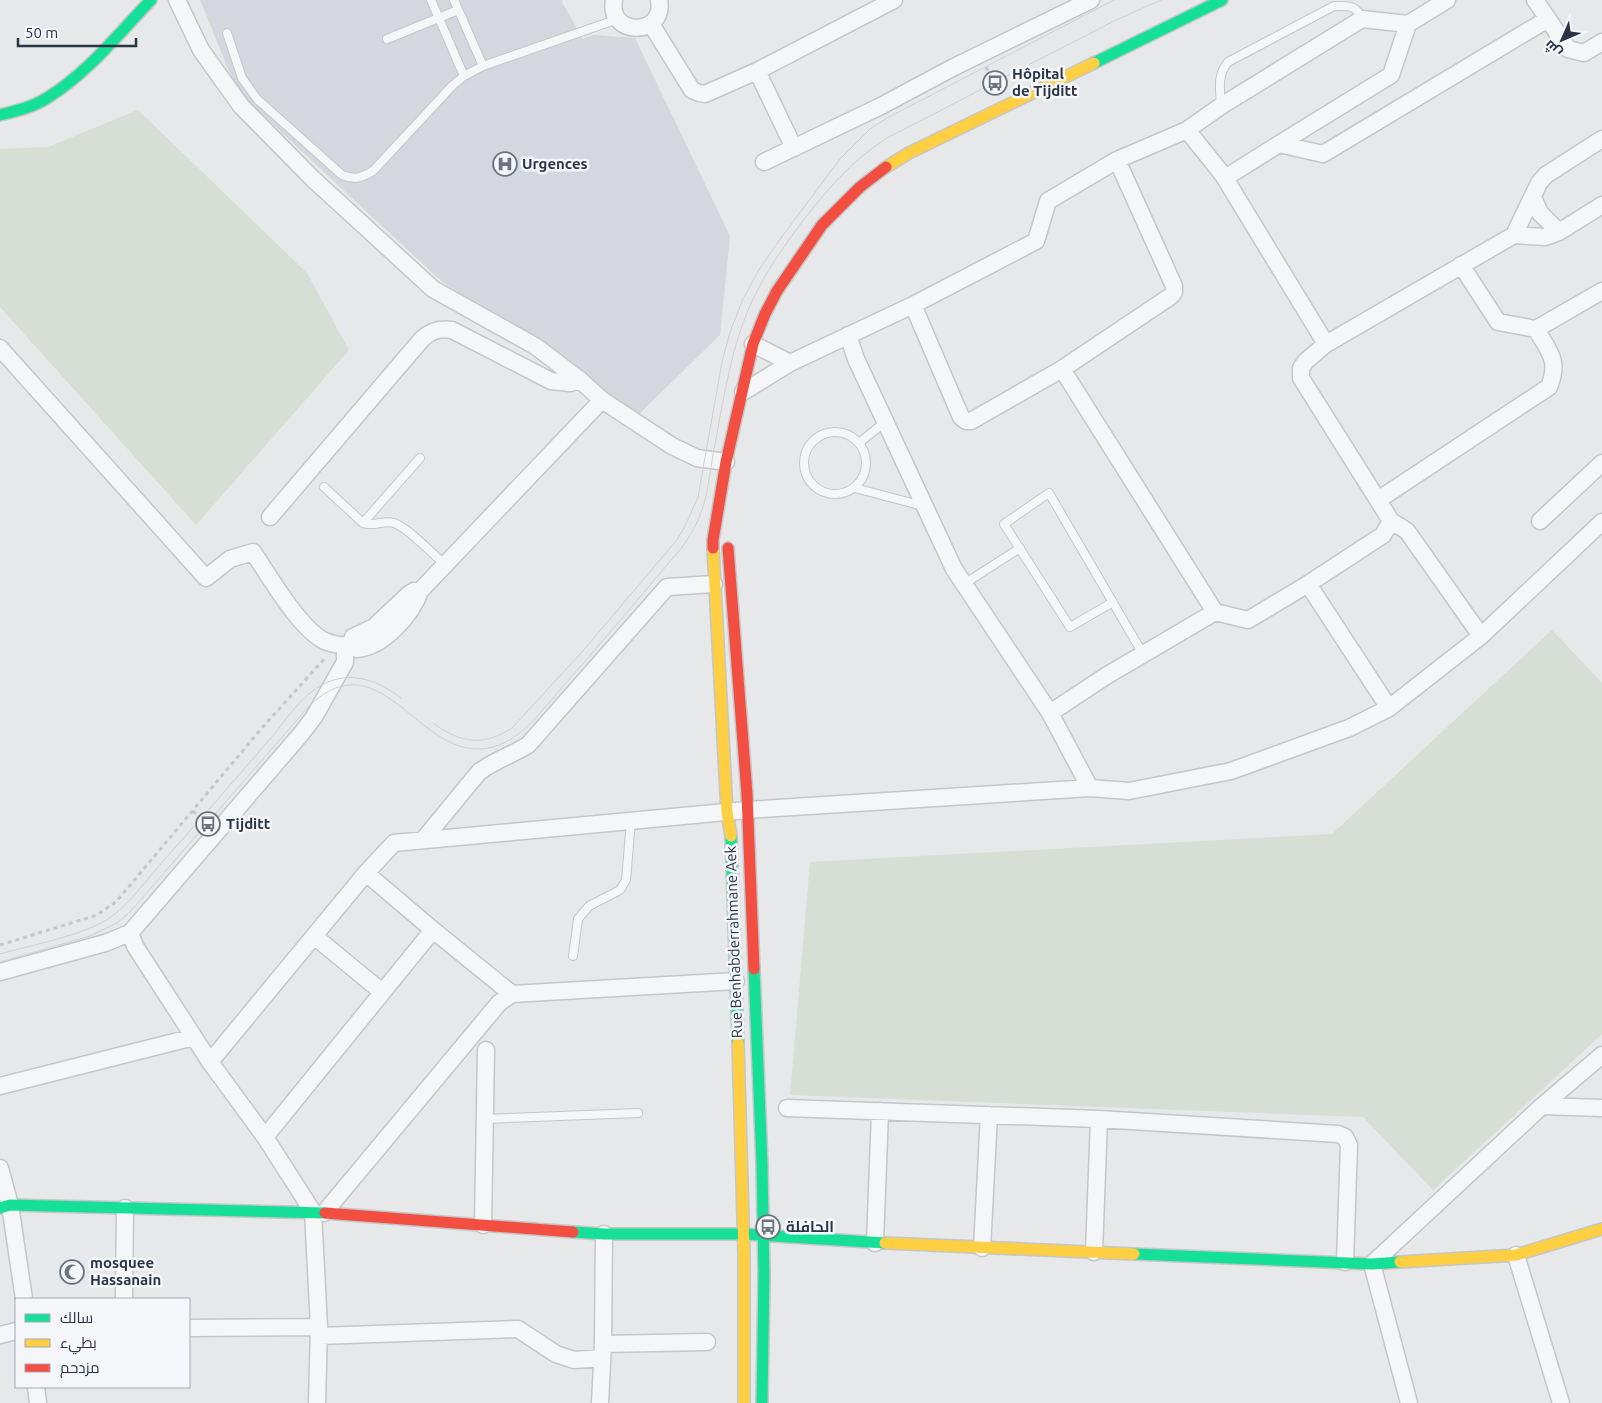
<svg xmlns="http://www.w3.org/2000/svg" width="1602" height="1403" font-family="Ubuntu,Cairo,sans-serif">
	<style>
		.built { fill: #d4d7dd }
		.green { fill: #d6ded6 }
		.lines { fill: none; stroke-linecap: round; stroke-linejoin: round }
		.lane-casing { stroke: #c4c6c8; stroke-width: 10 }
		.street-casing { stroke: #c4c6c8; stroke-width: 19 }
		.fast-casing { stroke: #c4c6c8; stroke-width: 14 }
		.slow-casing { stroke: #c4c6c8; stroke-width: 14 }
		.jam-casing { stroke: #c4c6c8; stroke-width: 14 }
		.path { stroke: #c5c6ca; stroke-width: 3; stroke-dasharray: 4 4; stroke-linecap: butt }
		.lane { stroke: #f5f6f7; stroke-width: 8 }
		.street { stroke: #f5f6f7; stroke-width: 16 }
		.fast { stroke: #16e098; stroke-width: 11 }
		.slow { stroke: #ffcf43; stroke-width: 11 }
		.jam { stroke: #f24e42; stroke-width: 11 }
		.tram { stroke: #cecfd2; stroke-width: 1 }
		.labels { text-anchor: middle; stroke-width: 5; stroke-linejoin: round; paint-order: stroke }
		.poi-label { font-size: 15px; font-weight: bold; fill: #2b3445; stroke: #f4f6f9; text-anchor: start }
		.street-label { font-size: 15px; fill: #2b3445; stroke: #f4f6f9 }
	</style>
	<rect width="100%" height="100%" fill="#e6e8ea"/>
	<path class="built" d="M200,0H563L562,2L583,39L593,35L635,38L730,236L720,335L639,414L619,404L440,280L237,91Z"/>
	<path class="green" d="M138,110L307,273L349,350L196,525L0,307V149L48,147Z
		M1552,630L1602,683V1034L1433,1190L1363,1117L790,1095L810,862L1332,834Z"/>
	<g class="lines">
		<g class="lane-casing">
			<path id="lane" d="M431,0L464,76
				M454,0L483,66
				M227,33L242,78L257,99L342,175C355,180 361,178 373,171L452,86L464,76L483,66L618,19
				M387,39L458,10
				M1221,106C1220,89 1217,75 1228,62L1334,6C1349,6 1355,4 1362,19
				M804 463a31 31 0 1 1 62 0a31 31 0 1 1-62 0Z
				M859,443L885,422
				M324,487L363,523C373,527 383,520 394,523C407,527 433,554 445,565
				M855,488L923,506
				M363,523L420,458
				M964,584L1020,548
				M1113,602L1070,627L1004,524L1049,493L1143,654
				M573,956L578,919L589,906L620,890L626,880L631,821
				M484,1119L638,1113"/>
		</g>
		<g class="street-casing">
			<path id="street" d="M177,0L201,50L241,106L313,179L433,289L535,346L580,380L602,400L672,446L697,458L726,462
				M614,0C607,37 666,37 659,0
				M1535,0L1548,19
				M651,24L692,90L699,93L705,94L757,71L894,0
				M757,71L794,148
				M1187,130L1221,106L1362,19L1408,24
				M1279,144L1391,75L1408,24L1447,0
				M1117,160L1187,130L1223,175L1326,344
				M764,162L881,106L954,67L1091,0
				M1225,178L1279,144L1323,154L1548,19L1568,49L1584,53L1602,42
				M1533,197L1540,213L1559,232
				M1514,235L1539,183L1546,175L1602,139
				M1461,265L1498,322L1536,329
				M913,305L961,417L966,421H971L1062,369
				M848,335L856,359L954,569L1050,713L1090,788
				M753,344L790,363
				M0,348L206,578L230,559L253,552C269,576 297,624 321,639C329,644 342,646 351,645L357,649C383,647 412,615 420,591L602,400
				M743,392L790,363L913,305L1036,241L1048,201L1117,160L1174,286V292L1171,296L1062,369L1215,612L1248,620L1308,584L1383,535L1391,521
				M1378,500L1549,387C1560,360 1549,352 1536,329L1602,291
				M270,517L422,339C431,330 440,328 452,330L551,381L570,383L580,380
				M1540,521L1602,463
				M1308,584L1389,708
				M1481,636L1407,531L1391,521L1301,378V368L1306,361L1326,344L1514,235L1545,237L1559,232L1602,205
				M351,645L353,637L374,627L409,594L414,591H420
				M1050,713L1106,676L1215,612
				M423,840L479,772C495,760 512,755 528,745L667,587L714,584
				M366,873L433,930L512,994L736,981
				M314,936L382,992
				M0,972L105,943L130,933
				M210,1062L366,873L394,843L747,810L1090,788L1129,791L1231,771L1349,728L1389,708L1481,636L1602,522
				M0,1086L194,1037
				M1542,1106L1602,1108
				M787,1108L1099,1119L1338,1134L1345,1137L1349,1145L1345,1262
				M265,1137L433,930
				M0,1168L10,1205L24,1299
				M324,1213L499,1003L512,994
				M483,1225L486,1050
				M875,1243L880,1111
				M982,1248L989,1115
				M1094,1252L1099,1119
				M1516,1255L1561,1403
				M124,1299L125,1208
				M189,1328L319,1327
				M0,1335L16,1331
				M319,1336L518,1329L556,1354L574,1360L602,1358
				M603,1344L707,1342
				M36,1387L38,1403
				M317,1403L319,1327L313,1212L265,1137L210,1062L135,946L130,933L301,734L314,717L345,662V646
				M600,1403L603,1344L604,1234
				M1409,1403L1372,1264L1542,1106L1602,1055"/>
		</g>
		<g class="fast-casing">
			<path id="fast" d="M1094,63L1222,0
				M0,115C16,111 33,107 47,98C88,73 118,34 151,0
				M731,836L738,1043
				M754,969L762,1164L764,1275L762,1403
				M0,1208L10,1205L325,1213
				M573,1232L604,1234H743L885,1243
				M1134,1254L1372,1264L1400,1262"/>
		</g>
		<g class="slow-casing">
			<path id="slow" d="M886,167L909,153L1094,63
				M713,548L727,812L731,836
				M738,1043L744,1254V1403
				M885,1243L1134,1254
				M1400,1262L1516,1255L1602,1229"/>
		</g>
		<g class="jam-casing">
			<path id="jam" d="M713,548V540L726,462L753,344L765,314L777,291L822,225L860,187L886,167
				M728,548L747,794L754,969
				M325,1213L573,1232"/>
		</g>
		<path class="path" d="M986,67L998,90
			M193,811L205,822
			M0,945L97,915L116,902L261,729L326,657"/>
		<use href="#lane" class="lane"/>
		<use href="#street" class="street"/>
		<use href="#fast" class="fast"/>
		<use href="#slow" class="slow"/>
		<use href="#jam" class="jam"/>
		<path class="tram" d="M433,723C460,743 483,747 512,728L582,652L676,541L685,526L698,497L722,362L730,332L743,299L760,268L781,238L840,159L870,129L887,118L1114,0
			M0,954C31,945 86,935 111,917C131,902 148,878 165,859C201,819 236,778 272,737C287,718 305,691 328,682C355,671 380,682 401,698
			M0,962L90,936L117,923L130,912L309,706C385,633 422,774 499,745C527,734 546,705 565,684C605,639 644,592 683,546C705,514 706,498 712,461C714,446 718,431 720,416C727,382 733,346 747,313C759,282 779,253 799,226C825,192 851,161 887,138L1114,21L1161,0"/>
	</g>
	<defs>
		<g id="bus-ring" transform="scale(1.25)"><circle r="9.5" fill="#f4f6f9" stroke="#6c737f" stroke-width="1.5"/><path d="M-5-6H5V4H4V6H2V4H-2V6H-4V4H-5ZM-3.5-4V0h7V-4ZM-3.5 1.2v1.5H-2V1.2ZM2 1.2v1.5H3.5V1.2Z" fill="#6c737f"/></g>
		<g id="hospital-ring" transform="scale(1.25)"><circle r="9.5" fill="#f4f6f9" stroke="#6c737f" stroke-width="1.5"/><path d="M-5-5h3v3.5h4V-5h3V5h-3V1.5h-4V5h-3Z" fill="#6c737f"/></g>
		<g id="mosque-ring" transform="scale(1.25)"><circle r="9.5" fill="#f4f6f9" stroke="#6c737f" stroke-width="1.5"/><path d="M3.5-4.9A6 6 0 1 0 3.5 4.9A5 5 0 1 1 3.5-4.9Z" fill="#6c737f"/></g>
	</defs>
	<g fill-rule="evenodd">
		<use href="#bus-ring" x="995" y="83"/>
		<use href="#hospital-ring" x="505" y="164"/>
		<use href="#bus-ring" x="208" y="824"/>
		<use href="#bus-ring" x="768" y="1227"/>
		<use href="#mosque-ring" x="72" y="1272"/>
	</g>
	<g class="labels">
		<g class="poi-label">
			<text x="1012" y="79">Hôpital<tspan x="1012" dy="17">de Tijditt</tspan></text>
			<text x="522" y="169">Urgences</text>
			<text x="226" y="829">Tijditt</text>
			<text x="786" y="1232">الحافلة</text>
			<text x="90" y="1268">mosquee<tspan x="90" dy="17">Hassanain</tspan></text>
		</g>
		<g class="street-label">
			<text transform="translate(734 942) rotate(-92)" y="5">Rue Benhabderrahmane Aek</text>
		</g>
	</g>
	<rect x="15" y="1298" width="175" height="90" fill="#f4f6f9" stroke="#a4a8b1"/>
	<rect x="25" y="1314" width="25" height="8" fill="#16e098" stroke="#a4a8b1"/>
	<text x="60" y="1323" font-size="15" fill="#2b3445">سالك</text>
	<rect x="25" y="1339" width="25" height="8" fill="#ffcf43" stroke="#a4a8b1"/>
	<text x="60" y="1348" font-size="15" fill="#2b3445">بطيء</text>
	<rect x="25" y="1364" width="25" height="8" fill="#f24e42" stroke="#a4a8b1"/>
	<text x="60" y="1373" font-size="15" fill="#2b3445">مزدحم</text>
	<g transform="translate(1562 40) rotate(225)" stroke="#f4f6f9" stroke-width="4" paint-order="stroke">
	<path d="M0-4L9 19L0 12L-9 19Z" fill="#2b3445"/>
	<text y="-8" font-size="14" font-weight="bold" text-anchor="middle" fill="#2b3445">ش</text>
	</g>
	<path d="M18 38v8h118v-8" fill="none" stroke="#2b3445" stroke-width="2.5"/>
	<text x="25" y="38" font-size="15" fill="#2b3445" stroke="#f4f6f9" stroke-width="4" paint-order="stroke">50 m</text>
</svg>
